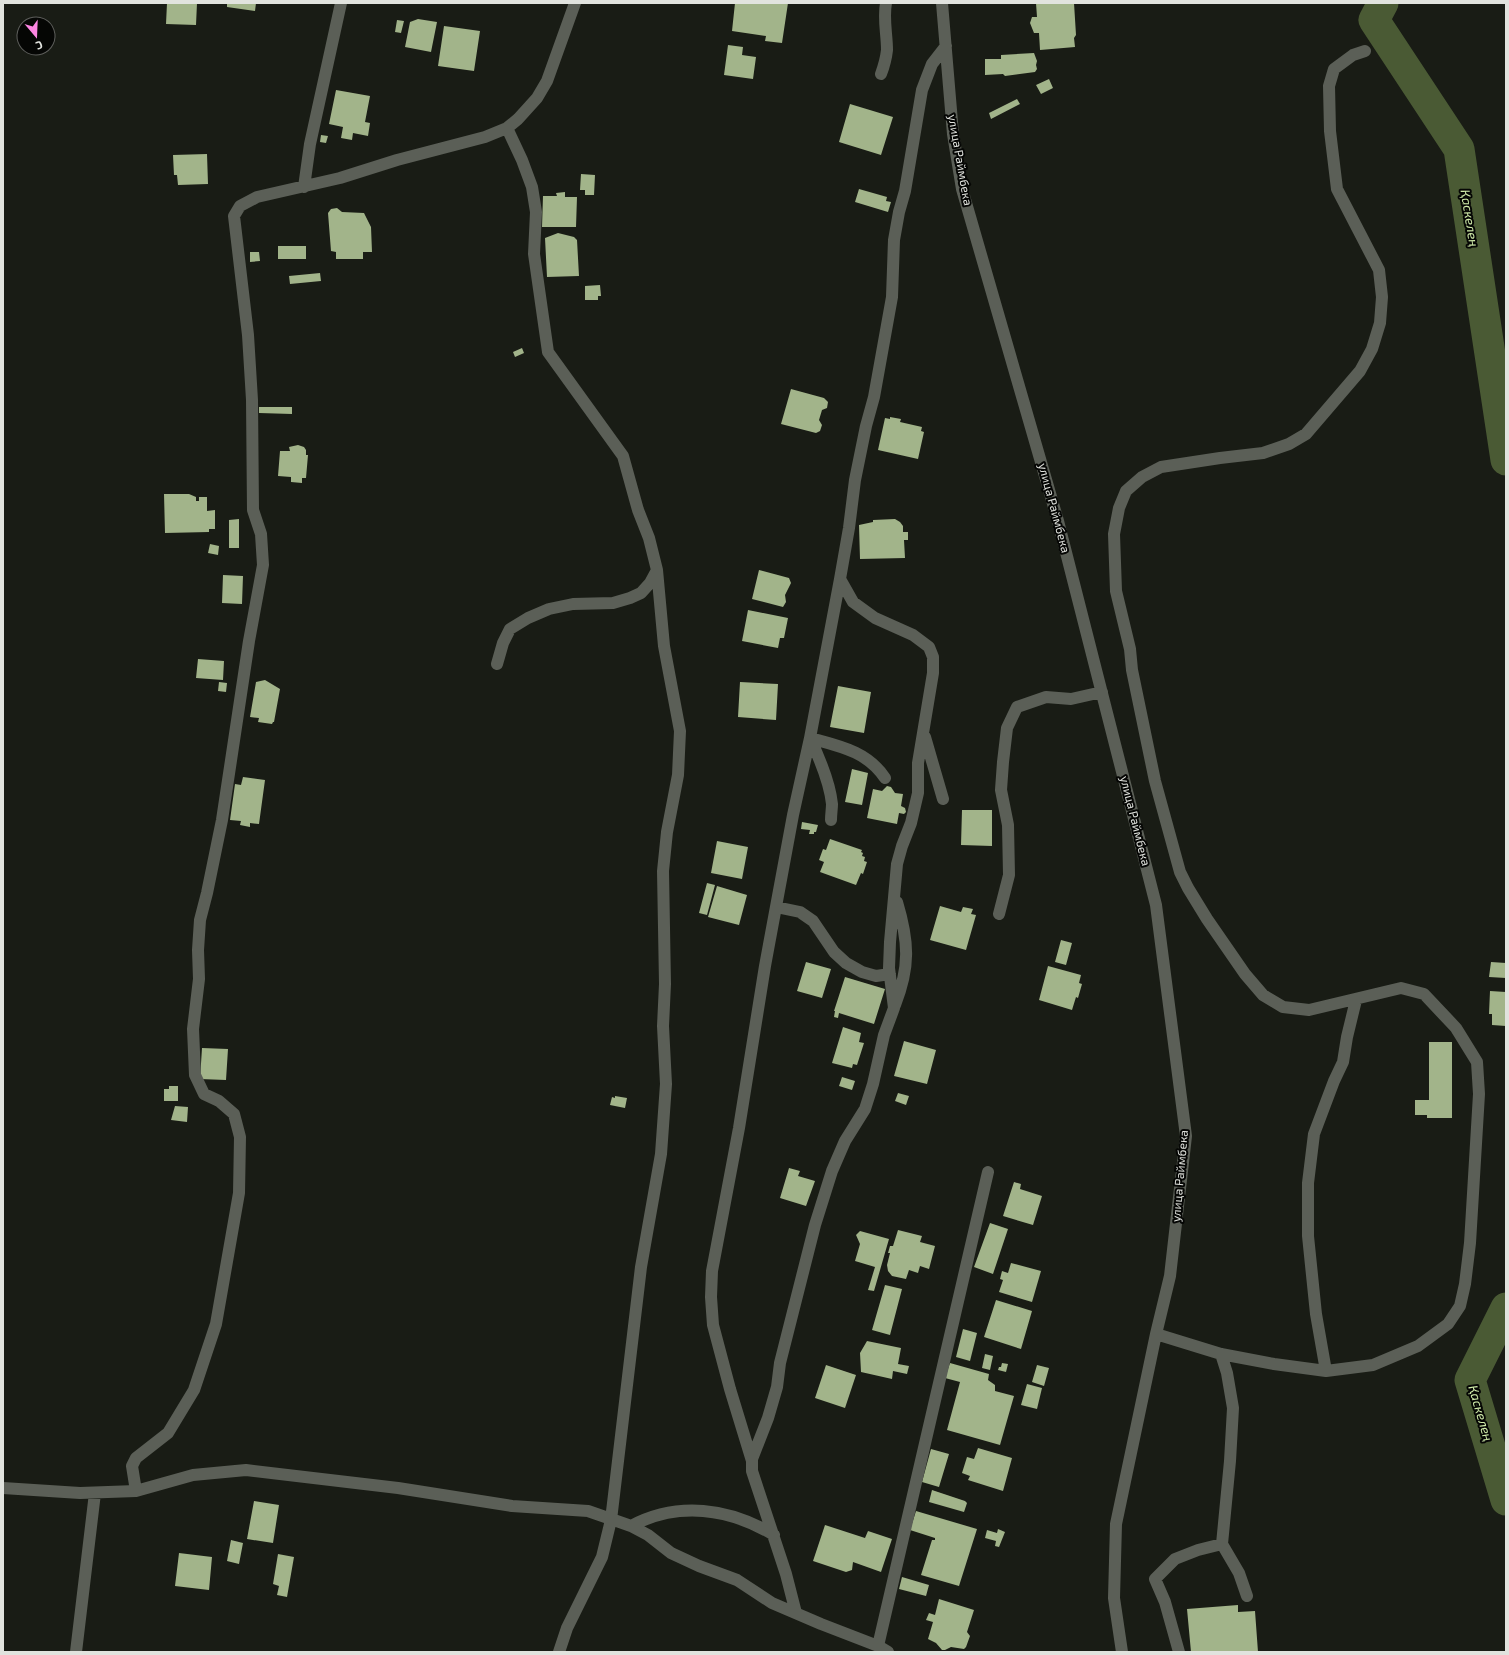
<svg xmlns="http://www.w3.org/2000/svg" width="1509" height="1655" font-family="'Exo 2',sans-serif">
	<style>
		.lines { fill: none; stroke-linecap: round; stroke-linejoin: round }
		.river { stroke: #4a5a34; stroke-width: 31 }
		.building { fill: #a2b48a }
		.minor { stroke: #5b5f57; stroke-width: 12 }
		.labels { text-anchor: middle; stroke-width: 4; stroke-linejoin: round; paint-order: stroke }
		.street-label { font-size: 12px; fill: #e1e3de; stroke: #050604 }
		.water-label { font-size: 13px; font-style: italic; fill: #d1ecaa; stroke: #050604 }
	</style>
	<rect width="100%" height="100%" fill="#191c15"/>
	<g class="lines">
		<path class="river" d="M1383,3L1374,20L1459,149L1506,460
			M1506,1308L1470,1380L1506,1500"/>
	</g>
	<path class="building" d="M167,3H197L196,25L166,24Z
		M227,3H256L255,11L227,7Z
		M735,3H788L782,43L765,41L766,36L732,31Z
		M1036,3H1074L1076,35L1074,38L1075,47L1040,50L1039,33H1034L1030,23L1032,17H1037Z
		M418,19L437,22L431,52L405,47L410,22Z
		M397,20L404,21L401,33L395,32Z
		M444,26L480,31L474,71L438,66Z
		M728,45L743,47L742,55L756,57L753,79L724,75Z
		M1034,53L1037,61L1036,65L1037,69L1035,72L1005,76L1003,74L985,75V59H1001V55Z
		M1049,79L1053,88L1041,94L1036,85Z
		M336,90L370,96L365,122L370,123L368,136L353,133L352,140L341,138L343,127L329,124Z
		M1017,99L1020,104L991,119L989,113Z
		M850,104L893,117L881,155L839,142Z
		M321,135L328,136L326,143L320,142Z
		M207,154L208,184L178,185L177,175H174L173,155Z
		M581,174L595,175L594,195H585V190H580Z
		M859,189L887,197L886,201L891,202L888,212L855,202Z
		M565,192V197H577L576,227H542L543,196H557L556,193Z
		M337,208L342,212L364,213L371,227L372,252H363V259H336V252L331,251L328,213L331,209Z
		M558,233L574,237L577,240L579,276L547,277L545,238Z
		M278,246H306V259H278Z
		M250,252H259L260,261L250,262Z
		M320,273L321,281L290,284L289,276Z
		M600,285L601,296H598V300H585V286Z
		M522,348L524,353L515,357L513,352Z
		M791,389L824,398L828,402L827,408L822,410L819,420L822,425L820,431L816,433L781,424Z
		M259,407H292V414L259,413Z
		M890,417L901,419L900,422L922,427L921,431L924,432L918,459L878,450L885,418L890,419Z
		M298,445L304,447L306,450V455H308L306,478H302V483L291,482V477L278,476L280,451H290L289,447Z
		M164,494H189L196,497V501H199V497H207V511L215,510V529H209V532L165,533Z
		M239,519V548H229V520Z
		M895,519L900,522L903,526V532H908V540H904L905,558L860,559L859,525L873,522V520Z
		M210,544L219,546L218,555L208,553Z
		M759,570L789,578L791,583L785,595L786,602L783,607L752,599Z
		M223,575L243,576L242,604L222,603Z
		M748,610L788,618L784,638H780L778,648L742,641Z
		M198,659L224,661L223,680L196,678Z
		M265,680L280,689L274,722H273L272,724L258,722L259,718L250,717L256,682Z
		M219,682L227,683L226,692L218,691Z
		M740,682L778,684L776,720L738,717Z
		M838,686L871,692L864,733L830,727Z
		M852,769L868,773L862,805L845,802Z
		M243,777L265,780L259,824L250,823V827L240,825L241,821L230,820L235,784L241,785Z
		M887,786L891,787L895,793L903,794L901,806L905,808L906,812L904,814L899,813L897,824L867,818L873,789L882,791Z
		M962,810H992V846L961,845Z
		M802,822L818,825L816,832H814V834H809L810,830L801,829Z
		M830,839L862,850L861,852L863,853L862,856L865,857L864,861L867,862L863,874L861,873L856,885L820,872L824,862L819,860L823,849L826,850Z
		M717,841L748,847L742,879L711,873Z
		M707,883L715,885L707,915L699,913Z
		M717,886L747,895L739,925L708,917Z
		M940,906L961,912L963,907L973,909L971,914L976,915L966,950L930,940Z
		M1061,940L1072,943L1066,965L1055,962Z
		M806,962L831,969L822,998L797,991Z
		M1491,962L1506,963V978L1489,977Z
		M1048,966L1081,975L1079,983L1082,984L1078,998L1076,997L1072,1010L1039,1000Z
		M845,977L885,989L874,1024L839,1013L838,1018L834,1017L835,1011H834Z
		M1490,991L1506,992V1026L1492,1025V1014H1489Z
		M843,1027L861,1033L859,1042L864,1043L857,1065L853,1064L852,1068L832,1063Z
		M904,1041L936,1050L927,1084L894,1076Z
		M1429,1042H1452V1118H1427V1115H1415V1100H1429Z
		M202,1048L228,1049L226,1080L200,1079Z
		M842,1077L855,1081L852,1090L839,1086Z
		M169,1086H178V1101H164V1089H169Z
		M898,1093L909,1096L906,1105L895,1101Z
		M615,1096L627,1098L625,1108L610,1105L612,1097L615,1098Z
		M175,1106L188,1107L187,1122L171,1120Z
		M789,1168L800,1171L798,1176L815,1181L806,1206L780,1198Z
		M1014,1182L1021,1184L1020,1189L1042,1196L1033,1225L1003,1216Z
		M990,1223L1008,1229L993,1274L974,1267Z
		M898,1230L922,1236L920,1242L935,1246L929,1269L920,1266L918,1273L909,1270L906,1279L892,1276L888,1271L887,1265L890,1253H888L890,1246H893Z
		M860,1231L889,1239L874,1291L868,1290L875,1267L855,1261L860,1244L856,1235Z
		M1011,1263L1041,1271L1032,1302L999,1292L1003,1280L1000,1279L1002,1271L1008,1273Z
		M885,1285L902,1289L890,1335L872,1330Z
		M996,1300L1032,1311L1021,1349L984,1337Z
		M963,1329L977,1333L970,1361L956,1357Z
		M867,1341L901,1348L898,1364L909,1366L907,1374L893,1371L892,1379L861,1372L860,1353Z
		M985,1354L993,1356L990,1370L982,1368Z
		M950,1363L989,1374L988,1380L995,1385V1391L1014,1396L1000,1445L947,1430L960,1382L945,1378Z
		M1002,1363L1008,1364L1006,1372L998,1370L999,1367H1001Z
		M826,1365L856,1375L845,1408L815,1398Z
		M1037,1365L1049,1368L1044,1386L1032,1382Z
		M1027,1384L1042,1388L1037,1409L1021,1405Z
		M978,1448L1012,1458L1003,1491L968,1480L970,1476L962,1473L967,1457L974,1459Z
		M931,1449L949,1454L939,1487L922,1482Z
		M932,1490L965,1501L967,1503L964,1512L929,1502Z
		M254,1501L279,1505L273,1543L247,1539Z
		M916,1511L977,1529L959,1586L921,1575L932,1540H935V1538L910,1530Z
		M825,1525L865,1538L868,1531L892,1539L881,1572L853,1562L852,1570L846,1572L813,1561Z
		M998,1529L1005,1532L999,1547L995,1546L996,1541L985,1538L987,1530L997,1533Z
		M231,1540L243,1543L239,1564L227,1561Z
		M179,1553L212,1557L209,1590L175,1586Z
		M278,1554L294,1557L287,1597L277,1595L279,1586L273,1584Z
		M902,1577L929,1585L926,1596L899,1589Z
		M939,1599L974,1610L967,1632L970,1636L966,1647L964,1649L951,1647L945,1650H942L936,1643L928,1639L933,1622L926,1620L929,1613L935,1615Z
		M1238,1605V1612L1255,1611L1258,1652H1191L1187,1609Z"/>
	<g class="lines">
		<path class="minor" d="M942,3L953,134L962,189L1058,521L1156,905L1186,1136L1170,1276L1156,1334L1116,1524L1114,1598L1122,1652
			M881,74C884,66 886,59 887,50C887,34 883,19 886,3
			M507,128L522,160L532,187L536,212L534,254L548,352L623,456L638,510L649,538L657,570L664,646L680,731L678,775L667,832L663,871L665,984L663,1026L666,1084L661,1154L641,1267L611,1520L602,1557L567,1628L559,1652
			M304,187L310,144L341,3
			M497,664L503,643L510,629L528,618L549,609L573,604L613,603L630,598L641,593L650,583L657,570
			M925,737L943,799
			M810,738C839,746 867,751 885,778
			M810,738C818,755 830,784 832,804C832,809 831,814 831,820
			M776,907L800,912L813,921L834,952L846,963L862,972L876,976L890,974
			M999,914L1009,875L1008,825L1001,790L1003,762L1007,728L1017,707L1046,697L1071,699L1102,692
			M895,1005C910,967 909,942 897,902
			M1156,1334L1221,1354L1274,1364L1326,1371L1373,1365L1418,1346L1448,1324L1460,1306L1465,1284L1470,1243L1479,1094L1477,1062L1456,1028L1424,994L1401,988L1309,1010L1283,1007L1263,995L1245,974L1207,919L1188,888L1180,872L1155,781L1132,670L1130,649L1116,591L1114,534L1119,508L1126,491L1142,477L1161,467L1220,458L1263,453L1289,444L1306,434L1360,371L1372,349L1380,323L1382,297L1379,270L1337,189L1330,131L1329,86L1334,69L1353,55L1365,51
			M1221,1354L1227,1373L1233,1408L1230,1461L1222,1544L1239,1573L1247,1596
			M1326,1371L1316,1314L1308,1236V1183L1314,1134L1334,1081L1343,1062L1347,1037L1356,1000
			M752,1461L730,1389L713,1325L711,1297L712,1271L739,1128L765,966L793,815L810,738L840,579L849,528L855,480L866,426L874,397L892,297L894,240L899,212L905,191L922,90L932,64L946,46
			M3,1488L80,1493L136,1491L193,1475L246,1470L398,1488L512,1506L588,1511L631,1526L648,1535L671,1553L699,1566L737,1580L772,1603L821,1624L878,1646L888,1652
			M136,1491L132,1466L136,1458L168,1433L194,1390L216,1324L239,1193L240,1137L234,1114L219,1101L204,1094L195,1075L193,1029L199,979L198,950L200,920L207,893L222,820L249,641L263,565L261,534L253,510L252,400L248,335L234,216L240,206L257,197L340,178L397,160L485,137L507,128L518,119L537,98L547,81L575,3
			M631,1526C678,1501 729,1508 774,1535
			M796,1613L786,1574L752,1471V1459L768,1418L777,1387L780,1363L815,1225L832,1171L845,1141L865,1109L873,1084L884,1035L894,1008L889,968L890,942L897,864L902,846L911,823L918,793V763L933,673V657L929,647L913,635L875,618L853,602L840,579
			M878,1646L988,1172
			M76,1652L95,1493
			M1179,1652L1165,1602L1155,1579L1175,1559L1198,1550L1222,1544"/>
	</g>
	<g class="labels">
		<g class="street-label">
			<text transform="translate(960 160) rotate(80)" y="4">улица Раймбека</text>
			<text transform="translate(1054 508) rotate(75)" y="4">улица Раймбека</text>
			<text transform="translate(1135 821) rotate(76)" y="4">улица Раймбека</text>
			<text transform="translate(1180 1176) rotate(-85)" y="4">улица Раймбека</text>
		</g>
		<g class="water-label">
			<text transform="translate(1470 218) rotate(81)" y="5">Қаскелең</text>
			<text transform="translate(1481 1413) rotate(74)" y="5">Қаскелең</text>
		</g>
	</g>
	<rect width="1509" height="1655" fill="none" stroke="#e1e3de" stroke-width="8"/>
	<g transform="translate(36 36) rotate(161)"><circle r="19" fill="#050604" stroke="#5d5e5b"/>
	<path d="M0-3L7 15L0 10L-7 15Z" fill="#fd86e2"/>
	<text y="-6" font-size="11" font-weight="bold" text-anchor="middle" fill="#e1e3de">С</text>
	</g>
</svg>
